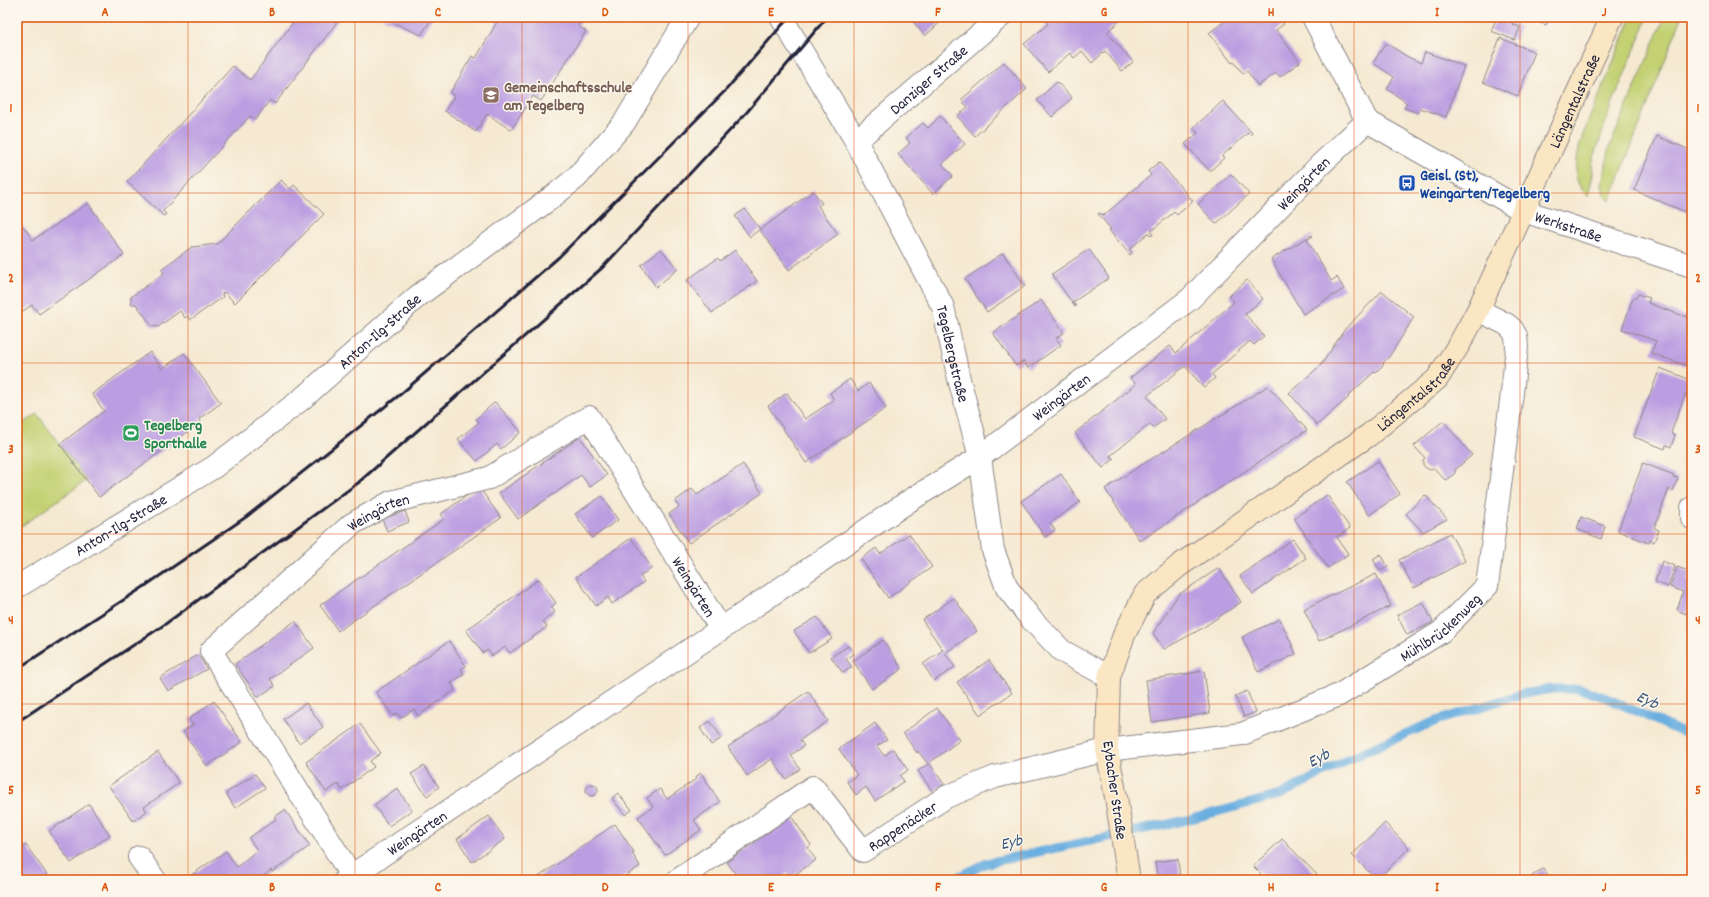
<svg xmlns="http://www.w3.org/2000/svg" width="1709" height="897" font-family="Dekko,sans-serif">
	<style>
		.green { fill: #c3d173; stroke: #727a57 }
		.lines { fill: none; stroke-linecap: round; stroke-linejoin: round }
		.stream { stroke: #6bafe0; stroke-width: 9 }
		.building { fill: #bb9ee1 }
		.minor-casing { stroke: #8c8686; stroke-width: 24 }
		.tertiary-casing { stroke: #8c8686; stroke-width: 24 }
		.secondary-casing { stroke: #8c8686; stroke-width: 24 }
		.minor { stroke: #fff; stroke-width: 22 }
		.tertiary { stroke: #fff; stroke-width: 22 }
		.secondary { stroke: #fbe6c4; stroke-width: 22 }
		.rail { stroke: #22223b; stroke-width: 3 }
		.grid { fill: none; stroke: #de560e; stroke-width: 1; stroke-opacity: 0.55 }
		.labels { text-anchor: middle; stroke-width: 3; stroke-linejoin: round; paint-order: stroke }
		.street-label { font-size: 16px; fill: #22223b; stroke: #fbf7ec }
		.education-label { font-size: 16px; font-weight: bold; fill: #785e54; stroke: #fbf7ec; text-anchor: start }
		.transit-label { font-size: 16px; font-weight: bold; fill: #164399; stroke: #fbf7ec; text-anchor: start }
		.leisure-label { font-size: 16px; font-weight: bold; fill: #27864d; stroke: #fbf7ec; text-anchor: start }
		.water-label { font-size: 17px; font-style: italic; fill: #3f5a7d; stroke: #fbf7ec }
		.neatline { fill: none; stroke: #de560e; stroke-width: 1.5 }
		.grid-label { font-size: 13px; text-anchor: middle; font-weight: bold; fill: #de560e }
	</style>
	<rect width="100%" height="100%" fill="#fbf7ec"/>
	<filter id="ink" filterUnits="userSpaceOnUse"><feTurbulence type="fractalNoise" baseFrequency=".025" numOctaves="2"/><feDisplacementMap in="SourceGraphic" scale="8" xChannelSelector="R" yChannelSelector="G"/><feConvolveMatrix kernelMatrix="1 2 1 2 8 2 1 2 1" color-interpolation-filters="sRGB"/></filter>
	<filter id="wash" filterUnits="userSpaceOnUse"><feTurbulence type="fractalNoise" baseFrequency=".012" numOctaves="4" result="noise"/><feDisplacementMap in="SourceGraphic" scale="16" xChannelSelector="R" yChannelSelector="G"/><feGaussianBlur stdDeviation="0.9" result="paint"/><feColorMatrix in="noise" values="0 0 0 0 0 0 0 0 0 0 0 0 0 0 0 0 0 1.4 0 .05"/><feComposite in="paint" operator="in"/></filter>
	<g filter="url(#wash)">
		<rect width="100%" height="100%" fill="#f5e9d2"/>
		<path class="green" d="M1632,17H1648L1609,112L1592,164L1593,174L1588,196C1580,189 1575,180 1576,169C1577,141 1593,111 1604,85C1613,63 1622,40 1632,17Z
			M1665,17H1682L1610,201L1604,195L1602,184L1610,146Z
			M37,414L87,480L17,529V428Z"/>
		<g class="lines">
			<path class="stream" d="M951,880L987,863L1187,820L1280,795L1361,753L1436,721L1522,694L1552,689H1580L1607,698L1692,737"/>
		</g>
		<g id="blocks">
			<path class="building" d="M297,17H339L340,18L275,104L270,100L255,120L250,116L163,211L166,214L164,216L127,182L233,66L250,80Z
				M381,17H433L421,35Z
				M488,17H583L578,26L586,31L541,101L533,96L511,130L487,114L476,132L445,111L454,96L450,93L472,56L476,58L497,22Z
				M909,17H946L925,36Z
				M1047,17H1124L1107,32L1133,62L1122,71L1105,51L1092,63L1082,51L1074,58L1070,53L1048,72L1024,44L1048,24L1044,19Z
				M1230,17H1279L1284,24L1276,30L1300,62L1280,77L1276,73L1258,86L1247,71L1243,74L1234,62L1232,63L1209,33Z
				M1497,17H1506L1514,25L1520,27L1515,40L1491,31Z
				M1526,17H1550L1546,25Z
				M1500,38L1535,52L1518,96L1483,82Z
				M1386,43L1408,57L1421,63L1425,52L1464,66L1446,117L1420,108L1418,113L1404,108L1407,103L1387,89L1394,77L1373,63Z
				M1004,62L1027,89L975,136L957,116L968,107L961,100Z
				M1057,82L1072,98L1052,117L1037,100Z
				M1223,101L1252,133L1250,135L1248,133L1222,156L1224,158L1210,171L1185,144L1198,133L1193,128Z
				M940,116L965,144L942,164L953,176L933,194L898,154L910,143L906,138L923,123L928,128Z
				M1657,136L1692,151V215L1634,190Z
				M1159,162L1193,201L1177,215L1174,212L1151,231L1153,235H1152L1151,236L1148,233L1129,250L1132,253L1130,255L1109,230L1111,229L1098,214L1100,213L1103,216L1122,200L1151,175L1148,171Z
				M1231,174L1249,194L1216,224L1198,204Z
				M281,180L290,189L294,185L324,214L235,303L224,292L222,294L223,297L190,320L188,316L185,318L180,311L158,327L152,326L136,304H131V297L164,273L161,269L192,247L217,244Z
				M813,191L822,203L818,206L838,234L789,270L760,230Z
				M88,203L124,255L39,314L32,305L17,315V230L23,226L33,240Z
				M745,209L760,229L750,237L735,216Z
				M1312,235L1313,236L1307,240L1331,281L1337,277L1344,289L1303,314L1271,259Z
				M661,249L678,269L656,287L641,265Z
				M1089,249L1109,278L1073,302L1076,306L1075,307L1052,274Z
				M735,250L757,281L712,313L687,280L718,258L720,261Z
				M1003,253L1025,286L987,312L965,279Z
				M1247,280L1263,299L1245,314L1264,336L1254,345L1250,341L1212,374L1215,378L1204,388L1185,366L1147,396L1165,419L1153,428L1150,424L1110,456L1114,459L1103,468L1075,433L1136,384L1130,378L1170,346L1176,353L1234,302L1229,296Z
				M1382,291L1414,317L1389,357L1383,363L1384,364L1375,373L1374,372L1348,396L1349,397L1317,425L1289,393L1321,365L1345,329Z
				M1638,294L1650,298L1648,303L1667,310L1687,317L1689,313L1692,314V347L1690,354L1692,355V368L1651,353L1656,341L1622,329L1633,298H1636Z
				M1041,300L1064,333L1056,338L1061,345L1028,368L1024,361L1016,366L993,333Z
				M150,352L162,369L184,353L221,403L199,419L201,422L99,497L60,444L104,411L92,394Z
				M1660,368L1691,380L1690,382L1692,383V389L1690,396L1685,394L1671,433L1675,435L1671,447L1666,445L1665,449L1634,437Z
				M850,379L858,391L869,383L886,408L806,463L768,406L787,393L805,419L834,400L830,393Z
				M1268,386L1307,430L1140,541L1105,489L1140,466Z
				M495,402L521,432L501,449L497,444L477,461L458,439L479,422L476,419Z
				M1443,421L1472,455L1455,470V473L1447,480L1444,479L1434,468L1430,470L1426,468L1423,465V460L1425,458L1414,446Z
				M580,437L607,475L590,487L581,475L518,519L499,493Z
				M1378,461L1400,494L1369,515L1347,482Z
				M1643,463L1674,475L1673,477L1678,478L1673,491L1669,489L1654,528L1659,530L1654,542L1650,540L1649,543L1618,531Z
				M743,464L762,493L689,543L669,514L679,507L675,501L692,489L697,495Z
				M1061,474L1080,502L1050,523L1055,530L1045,537L1021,501Z
				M479,487L501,518L338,631L320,605L444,519L441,514Z
				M1327,495L1350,528L1337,537L1348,554L1328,568L1294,518Z
				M1425,495L1447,519L1423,532L1406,514Z
				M602,496L618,520L592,538L575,514Z
				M405,511L409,522L387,531L382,519Z
				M1581,517L1605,526L1601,539L1577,529Z
				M1450,533L1465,561L1414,588L1399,560Z
				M909,534L932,567L888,598L861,559L876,548L880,554Z
				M631,538L652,568L640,576L644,582L612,604L608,597L596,606L576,577Z
				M1293,539L1306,558L1253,594L1240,576Z
				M1381,554L1388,567L1380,571L1373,559Z
				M1662,561L1675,566L1668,587L1655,582Z
				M1677,567L1691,572L1687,581L1692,582V611L1688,609L1686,614L1677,610L1683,592L1670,587Z
				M1219,568L1241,602L1201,629L1164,649L1153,633L1178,595Z
				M1376,574L1391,606L1319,641L1304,609Z
				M539,579L556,603L551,607L555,612L543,621L547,627L510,653L505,647L492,656L488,650L483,653L466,630Z
				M954,598L977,631L945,653L955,667L934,681L923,664L943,650L922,620Z
				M1423,602L1433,622L1407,635L1397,615Z
				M817,617L832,639L809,653L794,631Z
				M1280,619L1296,654L1258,672L1242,637Z
				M295,621L314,648L270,679L275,686L258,697L235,664Z
				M883,640L902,669L872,689L853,661Z
				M449,641L466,666L461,669L464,674L451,683L455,690L418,716L414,709L401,718L397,713L393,716L376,692Z
				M848,646L854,654L846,659L852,667L843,673L831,657Z
				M198,655L207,669L168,691L160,678Z
				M989,660L1012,693L980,715L957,682Z
				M1204,671L1210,713L1152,722L1146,680Z
				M808,691L828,721L800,740L804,746L791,755L800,769L786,779L772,759L747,776L728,747Z
				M1247,691L1256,712L1244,717L1235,696Z
				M214,701L242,742L207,766L183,732L193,725L189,719Z
				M306,703L323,727L299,743L283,719Z
				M937,708L960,740L929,763L944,784L933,792L918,771L928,764L918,751L917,753L903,733Z
				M710,721L722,738L711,745L700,728Z
				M875,723L887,740L877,746L884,756L893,749L908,770L900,776L904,781L875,801L866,787L856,795L847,782L857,775L839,749Z
				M360,724L381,753L370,761L374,767L342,790L338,784L326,792L306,762Z
				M158,752L179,783L144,807L147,811L133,821L109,786Z
				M424,766L439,787L427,796L411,774Z
				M701,773L720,802L694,820L701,830L665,855L638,817L653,807L647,798L660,789L667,799L696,779L695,777Z
				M255,774L265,788L235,808L226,793Z
				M586 790a6 6 0 1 1 12 0a6 6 0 1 1-12 0Z
				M397,788L412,810L389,826L374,805Z
				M618,793L632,810L625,815L612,798Z
				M89,804L110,835L71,863L49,831Z
				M285,810L310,846L272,872L271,870L261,878L262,880H184L226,851L237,867L257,850L249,838L276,819L274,817Z
				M489,816L505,839L472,862L457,839Z
				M791,816L811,845L808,848L816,860L791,877L788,873L779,880H740L727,862Z
				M1385,823L1409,848L1377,880L1352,855Z
				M615,824L634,852L632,853L640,866L620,880H534Z
				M1282,839L1322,880H1267L1253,866Z
				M26,845L51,880H17V851Z
				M1178,859L1180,880H1158L1155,862Z
				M1543,868L1552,880H1527Z"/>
		</g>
	</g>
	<g filter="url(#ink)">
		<use href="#blocks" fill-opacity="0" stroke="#8c8686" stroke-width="1"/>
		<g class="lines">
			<g class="minor-casing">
				<g id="minor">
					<path id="s1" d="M781,17L856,141L943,307L959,379L980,457L993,550L1007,588L1032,620L1062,651L1109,677"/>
					<path d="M1313,17L1367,121L1524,211"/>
					<path id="s2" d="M856,141L1000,17"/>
					<path d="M1692,508V518"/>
					<path id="s3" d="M17,587L214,467L303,398L418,296L551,198L576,178L624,123L688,17"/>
					<path d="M139,857L155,880"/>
					<path id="s4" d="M345,880L721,629L909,501L980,457L1190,299L1320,165L1367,121"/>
					<path id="s5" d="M354,880L211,651L352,524L391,502L489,478L589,417L721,629"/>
					<path id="s6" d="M678,880L813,787L863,851L946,797L995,777L1107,750L1242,734L1339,695L1441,632L1487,586L1512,393L1517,347L1516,336L1512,329L1506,324L1478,310"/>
				</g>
			</g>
			<g class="tertiary-casing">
				<g id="tertiary">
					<path id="s7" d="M1524,211L1692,266"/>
				</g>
			</g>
			<g class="secondary-casing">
				<g id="secondary">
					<path id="s8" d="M1129,880L1116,797L1107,750L1109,677L1124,635L1145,594L1180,565L1369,435L1437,379L1460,343L1478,310L1612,17"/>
				</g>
			</g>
			<use href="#minor" class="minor"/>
			<use href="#tertiary" class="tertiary"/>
			<use href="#secondary" class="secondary"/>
			<path class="rail" d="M17,669L142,588L246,517L402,393L559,257L725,91L789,17
				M17,722L164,625L358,483L603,267L747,112L827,17"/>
		</g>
	</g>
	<path class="grid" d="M188,17V880M355,17V880M522,17V880M688,17V880M854,17V880M1021,17V880M1188,17V880M1354,17V880M1520,17V880M17,193H1692M17,363H1692M17,534H1692M17,704H1692"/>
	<defs>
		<g id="school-square" transform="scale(0.9)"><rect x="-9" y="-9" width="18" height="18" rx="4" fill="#8d6e63" stroke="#fbf7ec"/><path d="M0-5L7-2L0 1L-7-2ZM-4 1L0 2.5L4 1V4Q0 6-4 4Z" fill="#fff"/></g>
		<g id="bus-square" transform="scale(0.9)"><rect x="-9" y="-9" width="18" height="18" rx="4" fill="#1a4fb4" stroke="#fbf7ec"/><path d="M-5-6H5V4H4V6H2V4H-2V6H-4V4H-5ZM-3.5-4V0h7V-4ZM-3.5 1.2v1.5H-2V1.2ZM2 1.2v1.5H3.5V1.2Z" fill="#fff"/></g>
		<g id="stadium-square" transform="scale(0.9)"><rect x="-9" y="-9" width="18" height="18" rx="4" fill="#2e9e5b" stroke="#fbf7ec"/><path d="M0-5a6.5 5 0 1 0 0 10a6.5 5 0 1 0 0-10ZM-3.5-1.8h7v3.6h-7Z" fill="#fff"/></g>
	</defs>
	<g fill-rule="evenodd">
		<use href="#school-square" x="491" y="95"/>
		<use href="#bus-square" x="1407" y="183"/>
		<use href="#stadium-square" x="131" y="433"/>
	</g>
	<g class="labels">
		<g class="street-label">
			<text dy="6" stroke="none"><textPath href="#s2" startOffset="95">Danziger Straße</textPath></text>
			<text dy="6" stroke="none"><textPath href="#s8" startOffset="969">Längentalstraße</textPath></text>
			<text dy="6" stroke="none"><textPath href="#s4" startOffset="1188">Weingärten</textPath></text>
			<text dy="6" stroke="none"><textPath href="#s7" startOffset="47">Werkstraße</textPath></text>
			<text dy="6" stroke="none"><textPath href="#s3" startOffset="445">Anton-Ilg-Straße</textPath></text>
			<text dy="6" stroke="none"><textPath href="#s1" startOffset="380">Tegelbergstraße</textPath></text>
			<text dy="6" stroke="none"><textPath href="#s8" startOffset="633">Längentalstraße</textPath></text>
			<text dy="6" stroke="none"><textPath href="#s4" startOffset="864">Weingärten</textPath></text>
			<text dy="6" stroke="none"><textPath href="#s5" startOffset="489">Weingärten</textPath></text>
			<text dy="6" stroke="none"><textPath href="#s3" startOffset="121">Anton-Ilg-Straße</textPath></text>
			<text dy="6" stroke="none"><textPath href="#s5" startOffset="922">Weingärten</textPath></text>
			<text dy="6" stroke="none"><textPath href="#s6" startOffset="875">Mühlbrückenweg</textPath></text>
			<text transform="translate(1116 790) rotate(82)" y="6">Eybacher Straße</text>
			<text dy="6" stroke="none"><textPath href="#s6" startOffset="292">Rappenäcker</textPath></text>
			<text dy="6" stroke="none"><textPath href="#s4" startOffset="86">Weingärten</textPath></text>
		</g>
		<g class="education-label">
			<text x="504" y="92">Gemeinschaftsschule<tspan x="504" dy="18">am Tegelberg</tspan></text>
		</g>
		<g class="transit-label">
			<text x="1420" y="180">Geisl. (St),<tspan x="1420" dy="18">Weingarten/Tegelberg</tspan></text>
		</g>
		<g class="leisure-label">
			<text x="144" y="430">Tegelberg<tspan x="144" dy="18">Sporthalle</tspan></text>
		</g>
		<g class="water-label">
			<text transform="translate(1648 699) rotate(25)" y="6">Eyb</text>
			<text transform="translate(1318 757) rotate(-28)" y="6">Eyb</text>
			<text transform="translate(1011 841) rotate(-12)" y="6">Eyb</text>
		</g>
	</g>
	<rect width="1709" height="897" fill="none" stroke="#fbf7ec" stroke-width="44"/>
	<rect x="22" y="22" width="1665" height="853" class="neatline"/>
	<g class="grid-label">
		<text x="105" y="16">A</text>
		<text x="272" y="16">B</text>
		<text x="438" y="16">C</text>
		<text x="605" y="16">D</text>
		<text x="771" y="16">E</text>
		<text x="938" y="16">F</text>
		<text x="1104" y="16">G</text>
		<text x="1271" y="16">H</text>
		<text x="1437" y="16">I</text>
		<text x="1604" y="16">J</text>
		<text x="11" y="112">1</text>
		<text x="1698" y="112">1</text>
		<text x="11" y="282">2</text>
		<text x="1698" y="282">2</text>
		<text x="11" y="453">3</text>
		<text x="1698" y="453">3</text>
		<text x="11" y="624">4</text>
		<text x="1698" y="624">4</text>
		<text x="11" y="794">5</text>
		<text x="1698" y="794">5</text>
		<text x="105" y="891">A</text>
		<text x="272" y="891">B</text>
		<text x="438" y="891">C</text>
		<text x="605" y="891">D</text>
		<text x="771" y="891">E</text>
		<text x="938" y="891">F</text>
		<text x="1104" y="891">G</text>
		<text x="1271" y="891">H</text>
		<text x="1437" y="891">I</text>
		<text x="1604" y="891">J</text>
	</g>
</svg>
